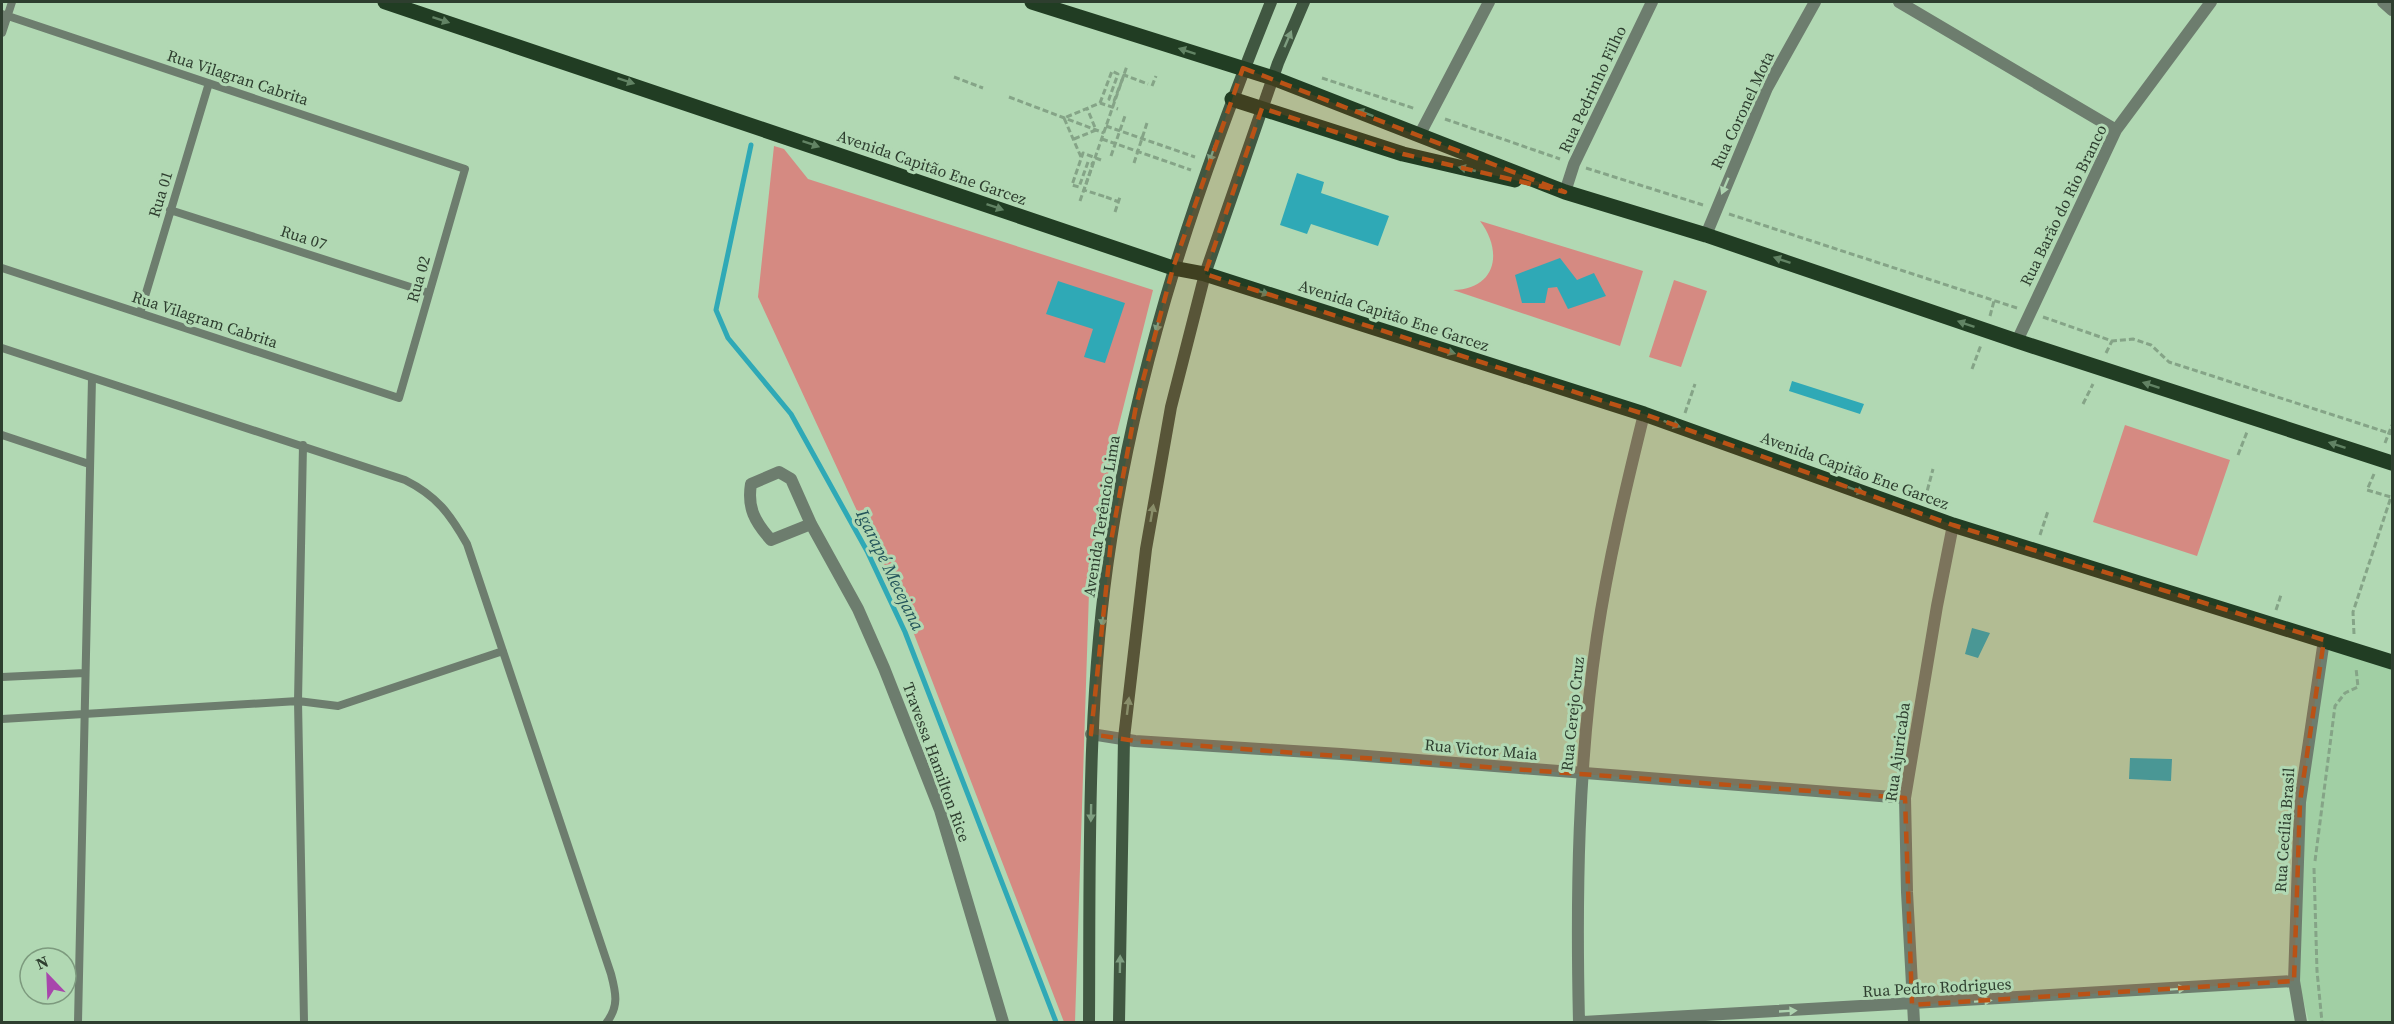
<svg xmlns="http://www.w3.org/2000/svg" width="2394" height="1024" font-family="'Source Serif 4',serif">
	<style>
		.built { fill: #a1cfa4 }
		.green { fill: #d58a82 }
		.water { fill: #2fa9b6 }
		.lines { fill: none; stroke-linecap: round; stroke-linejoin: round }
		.stream { stroke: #2fa9b6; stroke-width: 5 }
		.path { stroke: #85a487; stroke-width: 3; stroke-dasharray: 6 3; stroke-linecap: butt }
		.service { stroke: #6d7d6e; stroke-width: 8 }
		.minor { stroke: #6d7d6e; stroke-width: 12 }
		.tertiary { stroke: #6d7d6e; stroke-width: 12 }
		.secondary { stroke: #405741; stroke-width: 12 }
		.primary { stroke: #213d23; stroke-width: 15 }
		.path-bridge { stroke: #85a487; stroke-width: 3; stroke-dasharray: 6 3; stroke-linecap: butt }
		.oneway { fill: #628364 }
		.oneway2 { fill: #7e9e80 }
		.oneway3 { fill: #aed3b0 }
		.marked { fill: #ba5215; fill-opacity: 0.2; stroke: #ba5215; stroke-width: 4.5; stroke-dasharray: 12 8; stroke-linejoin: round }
		.labels { text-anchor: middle; stroke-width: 6; stroke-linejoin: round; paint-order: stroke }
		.street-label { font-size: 16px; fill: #2e3e2f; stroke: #b1d8b3 }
		.water-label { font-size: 18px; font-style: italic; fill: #24555b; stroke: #b1d8b3 }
	</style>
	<rect width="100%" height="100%" fill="#b1d8b3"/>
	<path class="built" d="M2325,640L2392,662V1022H2309L2294,964L2302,809Z"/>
	<path class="green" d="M774,146L784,149L808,179L1153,290L1111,456L1089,592L1075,1022H1064L914,634L758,297Z
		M1480,221L1643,271L1620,346L1453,290C1497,289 1503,251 1480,221Z
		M1674,280L1707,291L1681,367L1649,357Z
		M2125,425L2230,460L2197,556L2093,522Z"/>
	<path class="water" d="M1297,173L1324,182L1321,193L1389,216L1378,246L1311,224L1307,234L1280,225Z
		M1560,258L1577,280L1594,273L1606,296L1568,309L1557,287L1548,288L1545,303H1522L1515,275Z
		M1058,281L1125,303L1105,363L1084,357L1093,329L1046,314Z
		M1792,381L1864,404L1860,414L1789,391Z
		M1972,628L1990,633L1978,658L1965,654Z
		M2130,758L2172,759L2171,781L2129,779Z"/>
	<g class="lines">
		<path class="stream" d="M751,145L716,310L728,338L791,414L867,551L905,632L1056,1022"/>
		<path class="path" d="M954,77L983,88
			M1322,78L1416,109
			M1152,86L1156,76
			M1009,97L1104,133
			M1445,119L1560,159
			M1106,126L1195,157
			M1102,139L1191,170
			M1111,156L1125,116
			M1134,163L1147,123
			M1586,168L1703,205
			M1106,197L1119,202
			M1080,201L1127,66
			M1115,212L1120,197
			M1729,214L2017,308
			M1990,316L1994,301
			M2043,317L2112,341L2133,339L2151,345L2169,362L2392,434
			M2106,353L2112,341
			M1972,369L1981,345
			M2083,404L2093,384
			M1685,413L1695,384
			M2385,443L2392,425
			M2238,455L2247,432
			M1925,499L1933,469
			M2040,535L2048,511
			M2276,610L2281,595
			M2354,634L2353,612L2391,497L2367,490L2374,474
			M2315,861L2335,706L2345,693L2358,687L2356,668
			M2314,868L2317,971L2322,1022"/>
		<path class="service" d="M2,14L465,169L399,398L2,268
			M2,33L12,2
			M170,210L429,293
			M140,313L209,83
			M2,348L405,480C437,496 450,514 467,544L611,974C616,993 619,1006 607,1022
			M2,435L89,464
			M303,445L298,701L304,1022
			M2,677L85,673
			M2,719L298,701L338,706L503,651
			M78,1022L92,378"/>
		<path class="minor" d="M1420,134L1489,2
			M1565,192L1574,164L1652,2
			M811,524L771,540C755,522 747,508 751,484L779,472L791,479L811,524L858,609L884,668L940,810L1003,1022
			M1091,734L1135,741L1341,754L1905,798"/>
		<path class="tertiary" d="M1899,2L2116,130
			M2383,2L2392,10
			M1706,235L1767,88L1815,2
			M2017,341L2116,130L2211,2
			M1579,1022C1576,894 1578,764 1597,636C1608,562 1626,487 1644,414
			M1583,1022L2294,981
			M1914,1022L1907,892L1905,798L1937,606L1953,525
			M2301,1022L2294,981L2300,802L2324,640"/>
		<path class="secondary" d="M1089,1022C1090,862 1086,699 1111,540C1140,351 1200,178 1271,2
			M1119,1022L1124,738L1146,549L1171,407L1205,274L1278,63L1304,2"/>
		<path class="primary" d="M385,2L1173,268L1205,274L1644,414L1953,525L2392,662
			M1032,2L1273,78L1565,192L1706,235L2017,341L2392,463
			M1232,99L1403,154L1515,180"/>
		<path class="path-bridge" d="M1100,103L1112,71L1118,74L1109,99L1114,101L1124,75L1148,84
			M1074,139L1096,130L1087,108
			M1081,157L1064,118L1100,103L1118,109
			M1101,160L1083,153L1072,185L1079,187L1088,162L1093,164L1084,190L1106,197"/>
	</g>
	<defs><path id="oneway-solid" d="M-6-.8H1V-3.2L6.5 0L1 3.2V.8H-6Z" transform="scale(1.5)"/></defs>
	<g class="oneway">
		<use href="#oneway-solid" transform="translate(441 20) rotate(18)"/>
		<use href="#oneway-solid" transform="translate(1187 51) rotate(-162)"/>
		<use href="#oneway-solid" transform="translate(626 81) rotate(18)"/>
		<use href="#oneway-solid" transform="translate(1365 113) rotate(-159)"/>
		<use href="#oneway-solid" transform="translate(811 144) rotate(19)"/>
		<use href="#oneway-solid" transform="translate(1467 169) rotate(-167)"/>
		<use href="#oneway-solid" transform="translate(995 207) rotate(19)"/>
		<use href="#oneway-solid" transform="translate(1782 260) rotate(-161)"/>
		<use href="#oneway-solid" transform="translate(1261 292) rotate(18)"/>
		<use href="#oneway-solid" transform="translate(1966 324) rotate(-161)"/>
		<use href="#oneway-solid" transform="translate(1447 351) rotate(18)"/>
		<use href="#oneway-solid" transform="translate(2151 385) rotate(-162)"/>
		<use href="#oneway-solid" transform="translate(1672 424) rotate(20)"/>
		<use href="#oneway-solid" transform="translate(2337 445) rotate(-162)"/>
		<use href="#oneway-solid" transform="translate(1856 490) rotate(20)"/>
	</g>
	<g class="oneway2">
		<use href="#oneway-solid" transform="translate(1288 39) rotate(-67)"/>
		<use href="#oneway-solid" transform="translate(1212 154) rotate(109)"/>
		<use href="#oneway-solid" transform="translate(1158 324) rotate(105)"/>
		<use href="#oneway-solid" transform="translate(1152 513) rotate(-80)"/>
		<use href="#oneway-solid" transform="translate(1103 618) rotate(96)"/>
		<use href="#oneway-solid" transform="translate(1128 706) rotate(-83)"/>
		<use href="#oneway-solid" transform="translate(1091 813) rotate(91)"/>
		<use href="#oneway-solid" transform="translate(1120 964) rotate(-89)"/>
	</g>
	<g class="oneway3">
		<use href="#oneway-solid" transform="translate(1725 186) rotate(113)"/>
		<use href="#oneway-solid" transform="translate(2177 989) rotate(-4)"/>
		<use href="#oneway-solid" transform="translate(1983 1001) rotate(-4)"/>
		<use href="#oneway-solid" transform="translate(1788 1011) rotate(-3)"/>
	</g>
	<path class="marked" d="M1243,68L1565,192L1403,154L1262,108L1205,274L1644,414L1953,525L2324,640L2300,802L2294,981L1912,1005L1905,798L1135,741L1091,734L1111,541L1136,406L1173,268Z"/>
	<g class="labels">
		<g class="street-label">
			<text transform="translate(238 77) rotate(18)" y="6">Rua Vilagran Cabrita</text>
			<text transform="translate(1592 89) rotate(-65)" y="6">Rua Pedrinho Filho</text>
			<text transform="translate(1742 110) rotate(-65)" y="6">Rua Coronel Mota</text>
			<text transform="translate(932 167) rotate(19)" y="6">Avenida Capitão Ene Garcez</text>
			<text transform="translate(160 194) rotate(-73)" y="6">Rua 01</text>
			<text transform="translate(2063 205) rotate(-64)" y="6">Rua Barão do Rio Branco</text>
			<text transform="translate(304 237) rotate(18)" y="6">Rua 07</text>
			<text transform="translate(418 279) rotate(-74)" y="6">Rua 02</text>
			<text transform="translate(1394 315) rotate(18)" y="6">Avenida Capitão Ene Garcez</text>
			<text transform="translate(205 319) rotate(18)" y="6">Rua Vilagram Cabrita</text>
			<text transform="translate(1855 470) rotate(20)" y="6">Avenida Capitão Ene Garcez</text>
			<text transform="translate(1101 516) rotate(-81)" y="6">Avenida Terêncio Lima</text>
			<text transform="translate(1572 714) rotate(-84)" y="6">Rua Cerejo Cruz</text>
			<text transform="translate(1481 749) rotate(5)" y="6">Rua Victor Maia</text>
			<text transform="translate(1897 752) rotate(-82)" y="6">Rua Ajuricaba</text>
			<text transform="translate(937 762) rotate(70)" y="6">Travessa Hamilton Rice</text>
			<text transform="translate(2284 830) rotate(-86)" y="6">Rua Cecília Brasil</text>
			<text transform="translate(1937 987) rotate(-3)" y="6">Rua Pedro Rodrigues</text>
		</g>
		<g class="water-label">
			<text transform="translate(890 570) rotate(64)" y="6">Igarapé Mecejana</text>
		</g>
	</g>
	<rect width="2394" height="1024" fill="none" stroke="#2e3e2f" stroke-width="6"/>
	<g transform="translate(48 976) rotate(337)"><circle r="28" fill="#b1d8b3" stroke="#7d9a7e" stroke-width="1.5"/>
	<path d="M0-4.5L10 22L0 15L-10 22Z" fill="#a846ac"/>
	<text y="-9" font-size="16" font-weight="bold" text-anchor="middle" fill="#2e3e2f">N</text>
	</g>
</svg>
